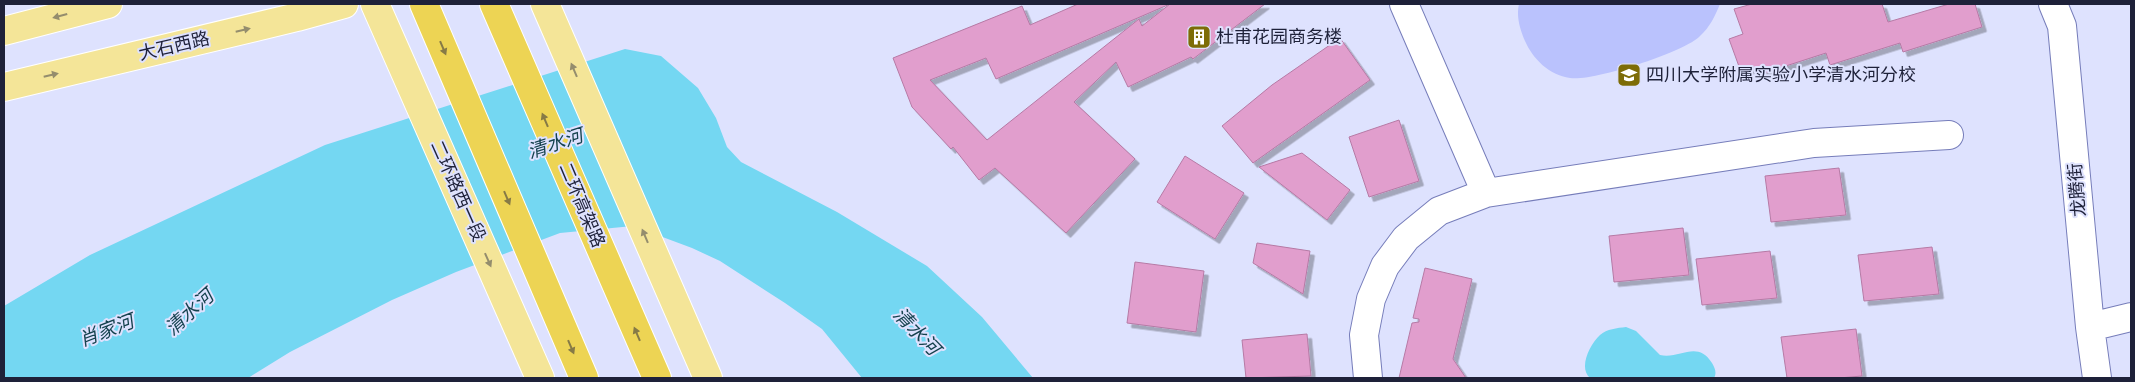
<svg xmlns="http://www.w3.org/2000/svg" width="2135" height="382" font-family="Lato,'Noto Sans SC',sans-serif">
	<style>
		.green { fill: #bac2fd }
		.water { fill: #74d7f2 }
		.building { fill: #e19ecd; stroke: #b67aa5; filter: url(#shadow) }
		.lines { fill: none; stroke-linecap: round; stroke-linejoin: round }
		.minor-casing { stroke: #767dba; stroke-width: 30 }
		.major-casing { stroke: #fff; stroke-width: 30 }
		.highway-casing { stroke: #fff; stroke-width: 30 }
		.minor { stroke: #fff; stroke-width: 28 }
		.major { stroke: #f4e598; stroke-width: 28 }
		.highway { stroke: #edd454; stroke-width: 28 }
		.oneway { fill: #948d6d }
		.oneway2 { fill: #867a46 }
		.labels { text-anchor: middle; stroke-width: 4; stroke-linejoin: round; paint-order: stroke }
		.poi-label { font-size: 18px; fill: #1e2139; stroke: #dee2fe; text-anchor: start }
		.street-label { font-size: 18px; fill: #1e2139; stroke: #dee2fe }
		.water-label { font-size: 19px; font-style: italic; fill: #15424e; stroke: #dee2fe }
	</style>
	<defs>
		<filter id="shadow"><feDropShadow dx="4.5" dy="4.5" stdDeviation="0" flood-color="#0004"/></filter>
	</defs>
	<rect width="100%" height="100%" fill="#dee2fe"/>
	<path class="green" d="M1519,4H1720C1715,16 1710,27 1700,36C1685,52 1592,82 1570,78C1549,75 1533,59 1525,41C1520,30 1516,16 1519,4Z"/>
	<path class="water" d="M625,49L661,56L698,88L716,118L727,147L741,162L837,212L927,266L982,317L1033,378H862L822,329L785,303L720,261L692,248L633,226L560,233L456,272L392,300L290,352L248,378H4V306L90,255L325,145Z
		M1626,327L1636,331L1660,355C1679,360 1697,339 1712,363C1715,368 1717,373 1714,378H1590C1578,368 1590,344 1600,335C1607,329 1617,328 1626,327Z"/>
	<path class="building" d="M1078,4H1170L996,79L986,58L930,80L987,140L1139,19L1142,26L1170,4H1265L1193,59L1191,57L1128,87L1116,62L1074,102L1135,159L1066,233L995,168L979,180L953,147L951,149L912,107L893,58L1022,6L1030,25Z
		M1752,4H1882L1888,22L1949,4H1975L1982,27L1903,52L1900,43L1830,65L1826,53L1758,75L1756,67L1741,72L1729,39L1743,34L1734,9Z
		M1340,38L1370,80L1253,163L1222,126L1272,85Z
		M1399,120L1419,181L1369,197L1349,137Z
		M1302,153L1350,190L1327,220L1259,167Z
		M1185,156L1244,193L1215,239L1157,202Z
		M1839,168L1846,215L1771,222L1765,176Z
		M1683,228L1689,275L1614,282L1609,236Z
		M1257,243L1310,251L1303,294L1253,263Z
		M1932,247L1939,294L1864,301L1858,255Z
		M1770,251L1777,298L1702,305L1696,259Z
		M1135,262L1204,271L1196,332L1127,323Z
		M1425,268L1472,279L1453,359L1466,378H1399L1412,323L1419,322V319L1413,318Z
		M1856,329L1862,376L1839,378H1787L1781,337Z
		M1307,334L1311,376L1246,378L1242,340Z"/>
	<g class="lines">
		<g class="minor-casing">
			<path id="minor" d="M2053,4L2062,26L2090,327L2097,378
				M1486,193L1814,143L1949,135
				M2090,327L2131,317
				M1368,378L1364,335L1371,299L1385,266L1406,238L1439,211L1486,193L1404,4"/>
		</g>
		<g class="major-casing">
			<path id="major" d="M375,4L540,378
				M545,4L708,378
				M4,31L108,4
				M4,87L297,17L344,4"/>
		</g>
		<g class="highway-casing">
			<path id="highway" d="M424,4L584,378
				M494,4L657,378"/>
		</g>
		<use href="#minor" class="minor"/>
		<use href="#major" class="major"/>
		<use href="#highway" class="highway"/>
	</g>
	<defs><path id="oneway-solid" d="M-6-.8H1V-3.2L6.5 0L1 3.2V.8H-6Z" transform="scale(1.25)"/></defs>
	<g class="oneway">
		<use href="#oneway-solid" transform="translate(60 16) rotate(165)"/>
		<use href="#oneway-solid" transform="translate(243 30) rotate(-13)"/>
		<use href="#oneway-solid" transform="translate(574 70) rotate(-113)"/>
		<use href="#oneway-solid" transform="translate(51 75) rotate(-13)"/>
		<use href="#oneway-solid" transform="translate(645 236) rotate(-113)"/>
		<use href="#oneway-solid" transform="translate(488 260) rotate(66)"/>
	</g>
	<g class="oneway2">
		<use href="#oneway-solid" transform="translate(443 48) rotate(67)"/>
		<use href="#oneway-solid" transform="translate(545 120) rotate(-113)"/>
		<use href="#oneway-solid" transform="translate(507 198) rotate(67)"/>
		<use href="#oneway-solid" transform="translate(637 334) rotate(-113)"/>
		<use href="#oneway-solid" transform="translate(571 347) rotate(67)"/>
	</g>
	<defs>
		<g id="building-square" transform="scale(1.25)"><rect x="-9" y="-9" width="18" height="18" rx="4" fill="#7d6c07" stroke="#dee2fe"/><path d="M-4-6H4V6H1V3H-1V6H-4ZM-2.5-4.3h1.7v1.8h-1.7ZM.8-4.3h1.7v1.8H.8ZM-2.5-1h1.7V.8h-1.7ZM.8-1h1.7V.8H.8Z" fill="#fff"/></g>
		<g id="school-square" transform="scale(1.25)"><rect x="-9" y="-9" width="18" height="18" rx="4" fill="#7d6c07" stroke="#dee2fe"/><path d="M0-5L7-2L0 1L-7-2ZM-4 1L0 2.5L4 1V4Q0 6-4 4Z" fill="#fff"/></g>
	</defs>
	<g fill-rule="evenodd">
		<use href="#building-square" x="1199" y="37"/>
		<use href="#school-square" x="1629" y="75"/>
	</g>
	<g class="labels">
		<g class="poi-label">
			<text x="1216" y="43">杜甫花园商务楼</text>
			<text x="1646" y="81">四川大学附属实验小学清水河分校</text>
		</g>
		<g class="street-label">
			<text transform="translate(174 46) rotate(-13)" y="6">大石西路</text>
			<text transform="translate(2077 190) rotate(-95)" y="6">龙腾街</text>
			<text transform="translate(458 191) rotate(66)" y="6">二环路西一段</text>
			<text transform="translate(582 205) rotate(67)" y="6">二环高架路</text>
		</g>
		<g class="water-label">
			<text transform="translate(555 143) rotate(-18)" y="7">清水河</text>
			<text transform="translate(189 312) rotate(-42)" y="7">清水河</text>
			<text transform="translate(106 330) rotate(-21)" y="7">肖家河</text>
			<text transform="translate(917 331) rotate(46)" y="7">清水河</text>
		</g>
	</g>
	<rect width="2135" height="382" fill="none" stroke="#1e2139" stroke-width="10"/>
</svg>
